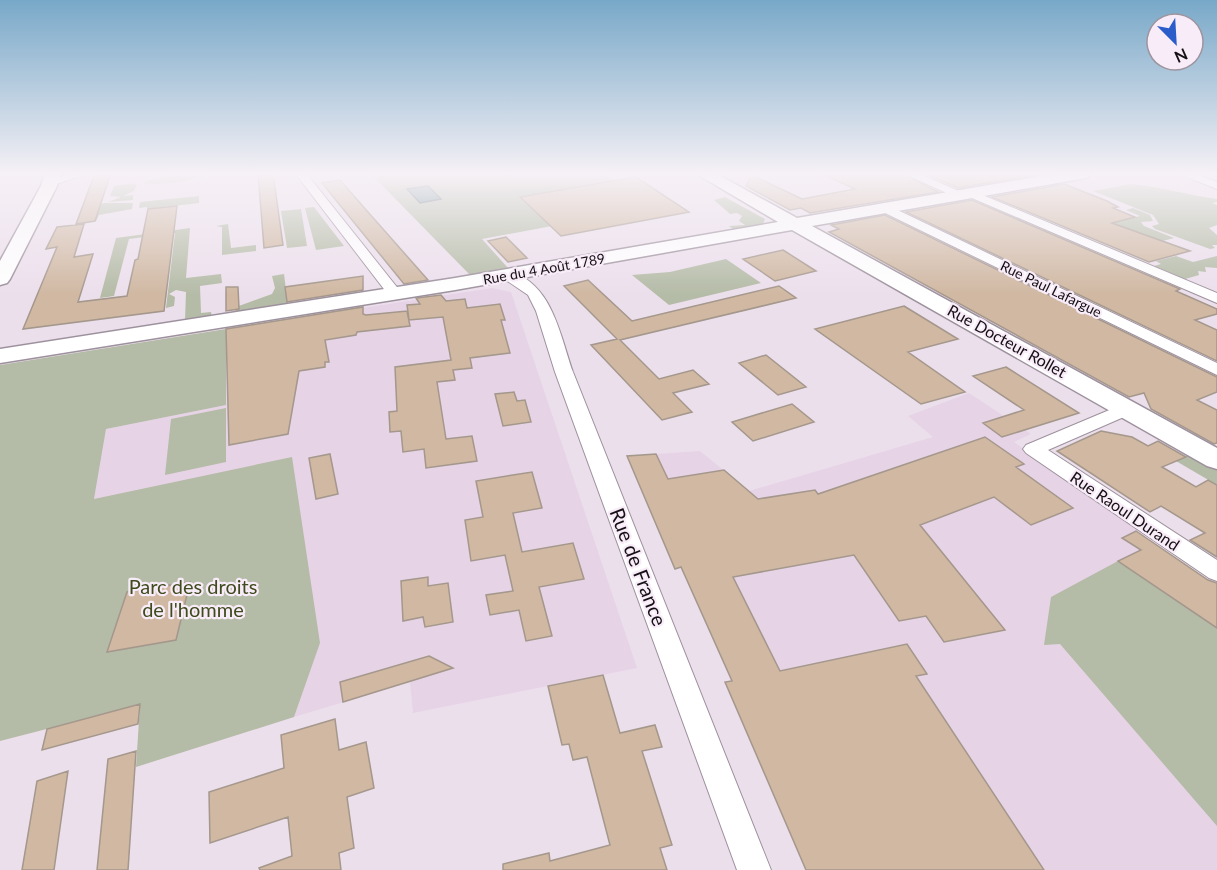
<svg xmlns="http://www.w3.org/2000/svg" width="1217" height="870" font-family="Lato,sans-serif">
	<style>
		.built { fill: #e6d3e6 }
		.green { fill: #b4bba6 }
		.water { fill: #709599; stroke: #546d71; stroke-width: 1.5 }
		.building { fill: #d0b8a2; stroke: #a4978c; stroke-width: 1.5 }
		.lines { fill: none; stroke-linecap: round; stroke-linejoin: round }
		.street-casing { stroke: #9d919d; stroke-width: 2 }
		.secondary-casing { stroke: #9d919d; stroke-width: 3 }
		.street { fill: #fff; fill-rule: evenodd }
		.secondary { fill: #fff; fill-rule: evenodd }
		.labels { text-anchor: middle; stroke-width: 4.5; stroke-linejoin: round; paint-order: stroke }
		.far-street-label { font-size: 14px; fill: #141014; stroke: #f9ecf9 }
		.street-label { font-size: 16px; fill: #141014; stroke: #f9ecf9 }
		.near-street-label { font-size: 20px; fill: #141014; stroke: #f9ecf9 }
		.near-park-label { font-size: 20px; fill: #3e4b1c; stroke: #f9ecf9 }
	</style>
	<rect width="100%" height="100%" fill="#ecdfec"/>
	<path class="built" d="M492,288L511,292L637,668L413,713L410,682L294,717L320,643L94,499L106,429L226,405V329Z
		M969,393L1031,434L1014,442L1140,530L1122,538L1141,550L1119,562L1217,628V870H806L725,682L731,680L682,568L675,569L627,456L700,451L749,491L933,437L908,416Z"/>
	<path class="green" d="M186,173L209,174C198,181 156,186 143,183L152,179Z
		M370,173H603L653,207L482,239L508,268L470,275Z
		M134,183L137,185L134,191L123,196L133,195V200L108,202L121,197L110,196L114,186Z
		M1131,184C1161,187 1189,195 1217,199V202L1212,203L1217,205V225L1209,228L1217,235V245H1212L1215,248L1210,249L1155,229L1152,226L1159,224L1153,215L1093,191Z
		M199,196V203L147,209V207L139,208L140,202Z
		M725,197L765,219L763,224L733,229L729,226L745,225L739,221L742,216L737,213L730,214L714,200Z
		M105,203H133L132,209L99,215L96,221L87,222L97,205Z
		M314,207L344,246L316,250L305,208Z
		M1133,208L1150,215L1153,221L1141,222L1144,226L1174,238L1155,243L1114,223L1120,218L1125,220L1140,216L1126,210Z
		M301,209L307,246L287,248L281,211Z
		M228,224L231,248L256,245V251L222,255V227L216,226Z
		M190,228L186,278L221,274L222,283L200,286L201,313L211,312L212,317L185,321L186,292L176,290L169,294L175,297L174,306L166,308L175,233L129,239L114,296L100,298L116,238Z
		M1176,256L1193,262L1217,256V268L1205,267L1206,272L1198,271L1199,275L1185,279L1154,266L1161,264L1156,261Z
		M726,259L761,283L669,305L632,275L670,272Z
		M284,274L288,305L235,313L236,307L272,294L275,288L272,276Z
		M226,329V405L106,429L94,499L292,457L320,643L294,717L136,767L140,705L0,741V365Z
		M226,408V462L165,475L171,419Z
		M1191,454L1217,468V485L1176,461Z
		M1118,561L1217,628V826L1060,644L1044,645L1051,597Z"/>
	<path class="water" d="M428,186L441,199L420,203L407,189Z"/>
	<path class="building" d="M95,173H111L95,221L76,224Z
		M258,173H273L283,245L264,248Z
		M820,173H901L938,192L810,213L801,208L790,210L746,186L752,175L802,199L855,189Z
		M924,173H1045L958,188Z
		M636,177L689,212L561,236L520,197Z
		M340,180L368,212L428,280L404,284L322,183Z
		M1064,184L1107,201L1118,207L1113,208L1135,217L1112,223L1190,251L1149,262L992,197Z
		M972,200L1180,289L1176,291L1217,309V314L1195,320L1217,330V361L906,212Z
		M177,206L164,311L23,329L57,247L46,249L57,227L84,224L74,257L93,254L78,302L127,296L135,260L138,259L148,209Z
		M885,215L1217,377V392L1197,400L1217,410V443L1214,444L1151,409L1144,393L1129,397L829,232L839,229L831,225Z
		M506,237L527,258L508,262L488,241Z
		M783,250L816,271L775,281L743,259Z
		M363,276V290L287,302L285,287Z
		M588,280L632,321L779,286L796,298L620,340L659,379L693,370L709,384L673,393L692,412L662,420L591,345L617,339L564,286Z
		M226,287H238L239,309L226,311Z
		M441,295L446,301L465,299L467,308L500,304L505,320H501L510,353L470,358L472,368L453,370L455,380L437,382L446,439L472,436L477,461L426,468L424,449L403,452L401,431L390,432L389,412L397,411L395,367L451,360L443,317L409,320L407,305L420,304L416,298Z
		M904,306L958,339L908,352L965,392L921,404L815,329Z
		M363,307V314L366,315L407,311L410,326L357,332L356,335L325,340L329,362H325V367L299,371L288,434L229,445L226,329Z
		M766,355L806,387L778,395L739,363Z
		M1006,367L1079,413L1002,437L983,423L1024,410L973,376Z
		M514,392L517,401L525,400L531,422L503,426L495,394Z
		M792,404L814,422L753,441L732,422Z
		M1101,431L1132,437L1148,446L1158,441L1186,457L1162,467L1196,487L1208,480L1217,485V557L1190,540L1205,533L1161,506L1150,512L1057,451Z
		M985,437L1024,464L1016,467L1073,508L1031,525L994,497L920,525L1005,630L944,642L926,616L899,621L854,555L733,577L780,671L907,644L927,674L916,676L1044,870H806L725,682L732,681L681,567L675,569L627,456L656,454L668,479L724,470L758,499L815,490L818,494Z
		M330,454L338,494L316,499L309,458Z
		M532,472L542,508L513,513L522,552L573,543L584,579L539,587L552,636L526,641L519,610L490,615L486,595L513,591L505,555L471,561L465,520L483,517L476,481Z
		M1136,531L1208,580L1217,583V628L1118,561L1141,550L1122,538Z
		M428,577V586L448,583L453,622L425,627L423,617L403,621L401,581Z
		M190,582L176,640L107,652L127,592Z
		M429,656L453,668L343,702L340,682Z
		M603,675L620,733L655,725L662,747L642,751L672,845L660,848L667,870H503V864L549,853L550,861L610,845L587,757L573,760L569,744L562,745L548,686Z
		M140,704L138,724L42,750L47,729Z
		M335,719L339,750L366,742L374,788L347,797L354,848L339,853L341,870H260L259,868L292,856L288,817L210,843L209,792L284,768L281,735Z
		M136,751L128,870H97L108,759Z
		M68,771L54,870H22L37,781Z"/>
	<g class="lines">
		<g class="street-casing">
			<path id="street" d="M72,173H90L50,186L44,183Z
				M295,173H306L400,291L402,294L400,297H390Z
				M903,173H918L963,193L969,189L973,191L1217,293V303L965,195L959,199L955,197Z
				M1177,173H1193L1217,182V189Z
				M885,204L1217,363V375L881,211L879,208Z
				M508,271C552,282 560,335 573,372L771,870H737L555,372L536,311L528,295L503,278L501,275Z
				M1126,403L1133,405L1135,409L1133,413L1048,450L1217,560V581L1209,578L1026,453L1023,449L1026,445Z"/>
		</g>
		<g class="secondary-casing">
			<path id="secondary" d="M45,173H61L57,186L10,279L7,283L0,285V261L41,186Z
				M695,173H715L797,218L1059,173H1094L1086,178L812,226L1217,448V469L1207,466L792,230L455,290L0,363V349L455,278L778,222Z"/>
		</g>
		<use href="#street" class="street"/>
		<use href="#secondary" class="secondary"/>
	</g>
	<linearGradient id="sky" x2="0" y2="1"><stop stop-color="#78a8c8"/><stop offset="0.59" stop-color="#f6f1f6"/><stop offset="1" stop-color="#f6f1f6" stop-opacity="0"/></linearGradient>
	<rect width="1217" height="295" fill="url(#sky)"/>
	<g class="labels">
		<g class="far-street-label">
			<text transform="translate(544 269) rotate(-10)" y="5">Rue du 4 Août 1789</text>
			<text transform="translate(1051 289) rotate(26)" y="5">Rue Paul Lafargue</text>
		</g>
		<g class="street-label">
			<text transform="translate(1007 341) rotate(29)" y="6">Rue Docteur Rollet</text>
			<text transform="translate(1125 511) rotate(34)" y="6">Rue Raoul Durand</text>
		</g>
		<g class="near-street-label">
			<text transform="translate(638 567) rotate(69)" y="7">Rue de France</text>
		</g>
		<g class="near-park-label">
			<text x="193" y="594">Parc des droits<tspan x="193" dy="23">de l'homme</tspan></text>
		</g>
	</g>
	<g transform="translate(1175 42) rotate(156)"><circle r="28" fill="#f9ecf9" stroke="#9d949d" stroke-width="1.5"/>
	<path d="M0-4.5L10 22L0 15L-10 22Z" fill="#2a5cca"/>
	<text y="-9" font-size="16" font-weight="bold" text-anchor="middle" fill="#141014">N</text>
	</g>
</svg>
